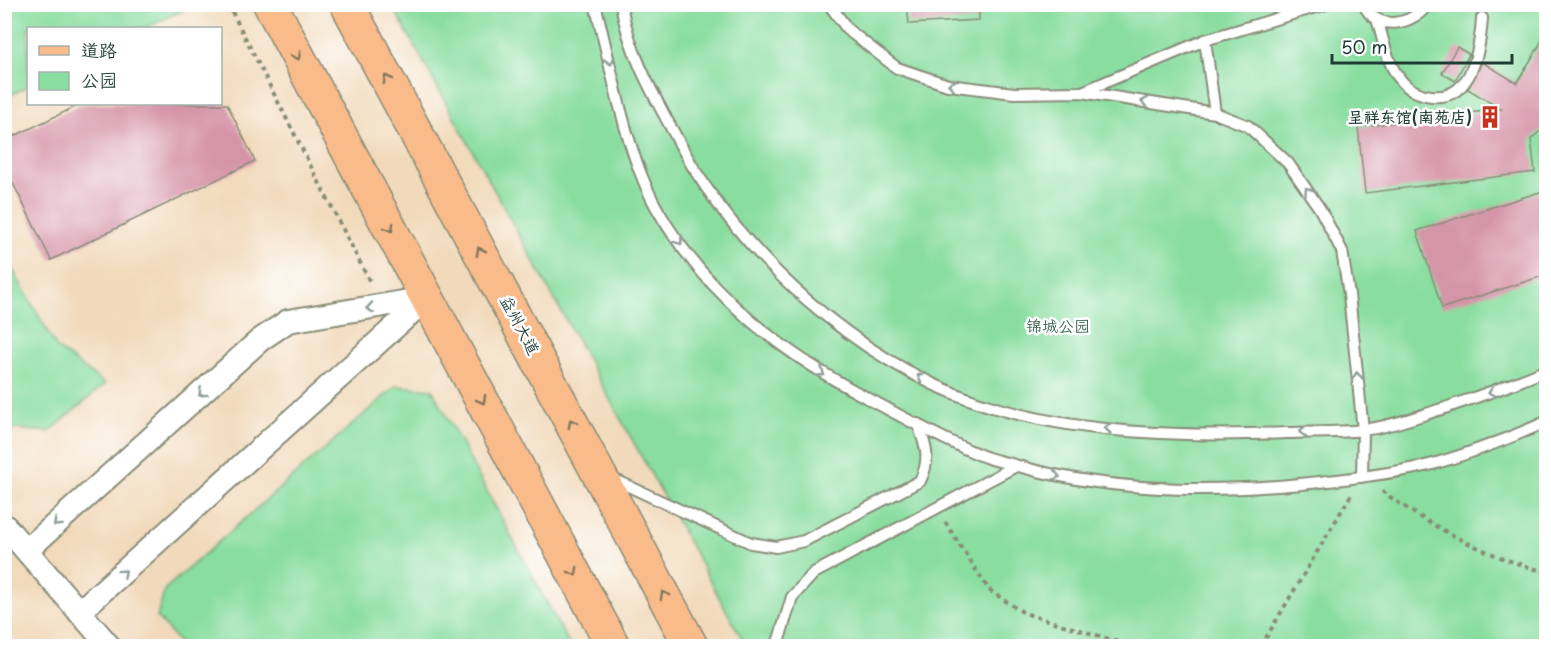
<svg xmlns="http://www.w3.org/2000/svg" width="1551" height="651" font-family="'Playpen Sans','LXGW WenKai TC',sans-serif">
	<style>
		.green { fill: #88dd9f; stroke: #548d6a; stroke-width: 1.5 }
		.building { fill: #d694a9 }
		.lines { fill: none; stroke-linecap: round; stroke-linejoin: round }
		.service-casing { stroke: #888c78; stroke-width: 14 }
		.minor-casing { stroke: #888c78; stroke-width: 26 }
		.primary-casing { stroke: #888c78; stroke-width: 36 }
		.path { stroke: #888c78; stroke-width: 4; stroke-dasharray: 4.5 4.5; stroke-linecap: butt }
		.service { stroke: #fff; stroke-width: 10 }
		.minor { stroke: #fff; stroke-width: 22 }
		.primary { stroke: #fabb8b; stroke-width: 33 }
		.oneway { stroke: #82765b }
		.oneway2 { stroke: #8f9e9a }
		.labels { text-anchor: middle; stroke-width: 5; stroke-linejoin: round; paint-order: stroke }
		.poi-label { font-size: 16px; font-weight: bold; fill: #1f3d34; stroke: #fff; text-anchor: end }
		.street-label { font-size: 16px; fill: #1f3d34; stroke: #fff }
		.park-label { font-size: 16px; fill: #39654f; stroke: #fff }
	</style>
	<rect width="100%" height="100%" fill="#fff"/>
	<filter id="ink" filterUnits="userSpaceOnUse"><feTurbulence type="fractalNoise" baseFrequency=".0167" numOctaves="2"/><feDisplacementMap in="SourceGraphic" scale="12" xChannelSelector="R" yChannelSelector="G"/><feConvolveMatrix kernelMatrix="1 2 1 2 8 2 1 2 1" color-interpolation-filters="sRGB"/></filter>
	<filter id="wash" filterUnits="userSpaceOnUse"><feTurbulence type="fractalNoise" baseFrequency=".008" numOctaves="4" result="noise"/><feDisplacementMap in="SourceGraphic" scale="24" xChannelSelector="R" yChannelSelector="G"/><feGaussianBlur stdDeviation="1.35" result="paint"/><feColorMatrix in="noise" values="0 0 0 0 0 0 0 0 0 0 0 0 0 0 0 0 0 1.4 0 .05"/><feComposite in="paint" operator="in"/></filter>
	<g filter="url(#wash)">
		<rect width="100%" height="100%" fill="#f1dabb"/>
		<path class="green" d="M5,4H194V5L145,28H28V86L5,98Z
			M392,5H1546V646H746Z
			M4,254L57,348L105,384L49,432L5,428Z
			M396,386L432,389L570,646H182L157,617L165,589Z"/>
		<g id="blocks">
			<path class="building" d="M907,4H979V20L909,24Z
				M1546,34V126L1531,139L1535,172L1365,193L1358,127L1501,109L1468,89L1482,62L1517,83Z
				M1457,47L1469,54L1455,81L1442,73Z
				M81,104H227L255,161L51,260L4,165V141Z
				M1546,190V275L1442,308L1417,231Z"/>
		</g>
	</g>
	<g filter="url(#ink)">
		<use href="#blocks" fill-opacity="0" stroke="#888c78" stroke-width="1.5"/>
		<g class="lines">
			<g class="service-casing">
				<path id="service" d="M595,4C612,69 626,156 659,212C709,298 784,354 869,399C905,418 941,439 978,454C990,460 1005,462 1018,466C1122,495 1231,493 1337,480C1369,476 1402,472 1433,464C1472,453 1510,438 1546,422
					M621,4C629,55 657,101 681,146C738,253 860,363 977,402C1073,435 1187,437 1288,433C1312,432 1338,433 1362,430C1390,427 1418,416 1445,408C1479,396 1513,385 1546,370
					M829,4L848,30L897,68L948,85L1014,93L1081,92L1215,113L1248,126L1288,163L1320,209L1342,251L1349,295L1363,430L1362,477
					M1364,4C1376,33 1413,25 1428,4
					M1377,19C1383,38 1387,64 1400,79C1407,89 1420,95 1432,96C1472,101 1480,49 1482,18
					M1205,40L1215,113
					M1082,92L1205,40L1326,4
					M611,478L751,543L776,547L804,541L920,481C931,459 926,446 918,424
					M777,646L792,597L814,573L1016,466"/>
			</g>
			<g class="minor-casing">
				<path id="minor" d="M4,525L109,646
					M27,550L260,340L288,321L427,298
					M79,612L427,298"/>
			</g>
			<g class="primary-casing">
				<path id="primary" d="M270,4L613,646
					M347,4L691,646"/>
			</g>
			<path class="path" d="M228,4L371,284
				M1382,491C1431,527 1488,557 1546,572
				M945,522L989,590L1024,613L1132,646
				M1261,646L1351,495
				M1536,646L1546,640"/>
			<use href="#service" class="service"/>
			<use href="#minor" class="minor"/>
			<use href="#primary" class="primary"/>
		</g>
		<defs><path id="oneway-chevron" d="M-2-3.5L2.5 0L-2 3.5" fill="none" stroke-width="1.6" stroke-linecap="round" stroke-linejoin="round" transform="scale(1.5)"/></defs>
		<g class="oneway">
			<use href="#oneway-chevron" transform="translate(297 56) rotate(62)"/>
			<use href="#oneway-chevron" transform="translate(387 79) rotate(-118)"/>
			<use href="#oneway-chevron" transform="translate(390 228) rotate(62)"/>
			<use href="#oneway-chevron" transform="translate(480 251) rotate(-118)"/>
			<use href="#oneway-chevron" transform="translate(482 400) rotate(62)"/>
			<use href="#oneway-chevron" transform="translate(572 423) rotate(-118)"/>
			<use href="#oneway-chevron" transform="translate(574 572) rotate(62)"/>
			<use href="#oneway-chevron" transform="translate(664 595) rotate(-118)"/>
		</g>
		<g class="oneway2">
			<use href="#oneway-chevron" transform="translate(610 61) rotate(75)"/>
			<use href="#oneway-chevron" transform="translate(952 85) rotate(-169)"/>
			<use href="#oneway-chevron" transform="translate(1145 102) rotate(-171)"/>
			<use href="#oneway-chevron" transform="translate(1308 191) rotate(-125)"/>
			<use href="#oneway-chevron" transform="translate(679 241) rotate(54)"/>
			<use href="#oneway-chevron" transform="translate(370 308) rotate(171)"/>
			<use href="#oneway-chevron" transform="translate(821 373) rotate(33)"/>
			<use href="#oneway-chevron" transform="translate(1357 376) rotate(-96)"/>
			<use href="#oneway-chevron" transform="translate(921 377) rotate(-152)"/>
			<use href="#oneway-chevron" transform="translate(1492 392) rotate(162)"/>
			<use href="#oneway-chevron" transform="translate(202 393) rotate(138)"/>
			<use href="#oneway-chevron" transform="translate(1108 428) rotate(-175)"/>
			<use href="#oneway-chevron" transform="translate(1303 432) rotate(178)"/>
			<use href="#oneway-chevron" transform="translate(1056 476) rotate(13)"/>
			<use href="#oneway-chevron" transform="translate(57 523) rotate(138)"/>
			<use href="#oneway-chevron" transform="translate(123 573) rotate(-42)"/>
		</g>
	</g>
	<defs>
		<g id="building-bare" transform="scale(1.8)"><path d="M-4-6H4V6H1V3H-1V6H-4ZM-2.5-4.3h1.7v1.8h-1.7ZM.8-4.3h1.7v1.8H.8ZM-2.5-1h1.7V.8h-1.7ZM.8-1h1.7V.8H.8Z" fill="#c8321e" stroke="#fff" stroke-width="2.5" paint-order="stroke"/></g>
	</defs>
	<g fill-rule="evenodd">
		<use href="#building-bare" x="1490" y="117"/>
	</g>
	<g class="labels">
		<g class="poi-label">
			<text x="1472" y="123">呈祥东馆(南苑店)</text>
		</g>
		<g class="street-label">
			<text transform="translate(520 325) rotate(62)" y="6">益州大道</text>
		</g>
		<g class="park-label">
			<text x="1058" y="332">锦城公园</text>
		</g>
	</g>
	<rect width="1551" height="651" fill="none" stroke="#fff" stroke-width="24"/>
	<rect x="27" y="27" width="195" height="78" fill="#ffffff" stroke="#a5b1ae" stroke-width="1.5"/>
	<rect x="39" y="46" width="30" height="9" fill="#fabb8b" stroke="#a5b1ae" stroke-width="1.5"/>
	<text x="81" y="57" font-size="18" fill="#1f3d34">道路</text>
	<rect x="39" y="72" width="30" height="18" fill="#88dd9f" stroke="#a5b1ae" stroke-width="1.5"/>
	<text x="81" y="87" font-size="18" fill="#1f3d34">公园</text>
	<path d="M1332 54v9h180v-9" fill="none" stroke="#1f3d34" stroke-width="3"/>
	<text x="1341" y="54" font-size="18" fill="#1f3d34" stroke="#ffffff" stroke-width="4.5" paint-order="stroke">50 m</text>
</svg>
